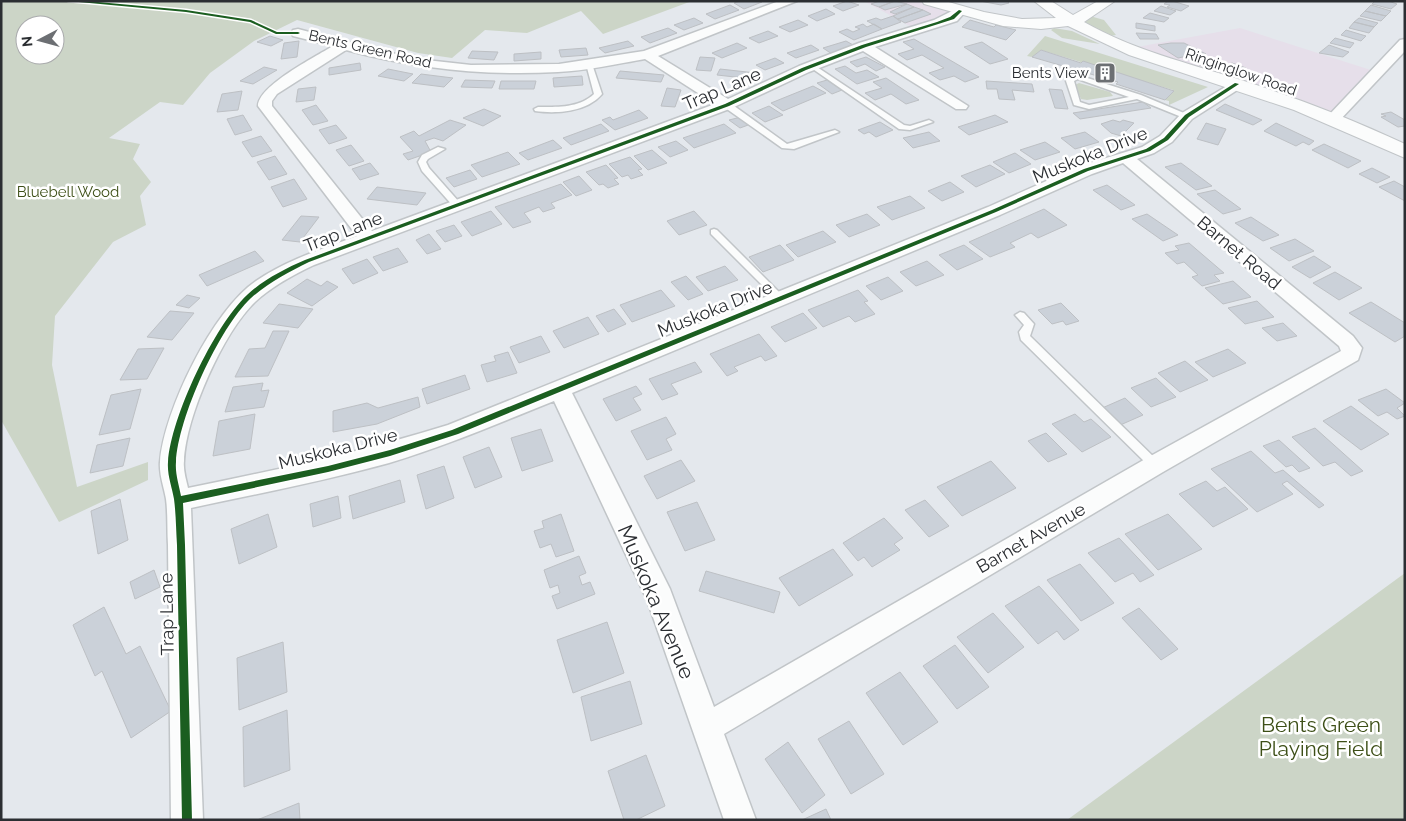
<svg xmlns="http://www.w3.org/2000/svg" width="1406" height="821" font-family="Raleway,sans-serif">
	<style>
		.commercial { fill: #e6dfea }
		.green { fill: #ccd5c7; fill-rule: evenodd }
		.building { fill: #cbd1d9; stroke: #bdc0c4 }
		.lines { fill: none; stroke-linecap: round; stroke-linejoin: round }
		.lane-casing { stroke: #c1c5c8; stroke-width: 3 }
		.street-casing { stroke: #c1c5c8; stroke-width: 3 }
		.secondary-casing { stroke: #c1c5c8; stroke-width: 2 }
		.lane { fill: #fbfcfc; fill-rule: evenodd }
		.street { fill: #fbfcfc; fill-rule: evenodd }
		.secondary { fill: #fbfcfc; fill-rule: evenodd }
		.cycleway-casing { stroke: #fff; stroke-width: 3 }
		.cycleway { fill: #1b5e20; fill-rule: evenodd }
		.labels { text-anchor: middle; stroke-width: 5; stroke-linejoin: round; paint-order: stroke }
		.far-street-label { font-size: 15px; fill: #2b2e32; stroke: #fff }
		.far-poi-label { font-size: 15px; fill: #2b2e32; stroke: #fff; text-anchor: end }
		.far-park-label { font-size: 15px; fill: #3d4f17; stroke: #fff }
		.street-label { font-size: 18px; fill: #2b2e32; stroke: #fff }
		.near-street-label { font-size: 21px; fill: #2b2e32; stroke: #fff }
		.near-park-label { font-size: 21px; fill: #3d4f17; stroke: #fff }
	</style>
	<rect width="100%" height="100%" fill="#e4e8ed"/>
	<path class="commercial" d="M864,1H929L960,11L917,30Z
		M1240,28L1377,72L1333,119L1137,47Z"/>
	<path class="green" d="M1,1H692L603,34L581,11L527,33L485,30L452,58L418,53L297,20L254,41L210,73L183,105L160,102L109,138L140,144L133,159L151,182L140,196L146,225L113,242L55,316L52,365L77,487L148,462V480L59,522L1,420ZM25,25H55V55H25Z
		M1090,16L1104,20L1116,35L1103,37L1082,22Z
		M1054,28L1072,31L1100,44L1062,38L1051,30Z
		M1045,36L1208,87L1169,105V101L1165,100L1173,90L1041,50L1032,57L1027,56Z
		M1079,83L1110,92L1113,96L1087,100L1081,99L1075,85Z
		M1405,573V820H1067Z"/>
	<path class="building" d="M740,1H760L762,2L744,9L734,3Z
		M847,1L859,5L843,11L833,6Z
		M879,1H895L879,7L871,4Z
		M895,1L907,4L885,10L879,7Z
		M980,1H1007L1009,3L1001,5Z
		M1168,1H1172L1189,6L1181,11L1167,7L1170,5L1164,4Z
		M1375,1H1388L1397,4L1391,9L1372,4Z
		M907,4L914,7L895,14L890,12Z
		M730,5L739,10L715,19L706,14Z
		M1371,5L1391,11L1386,16L1365,11Z
		M1161,6L1176,11L1170,15L1154,11Z
		M914,7L923,10L898,19L893,16Z
		M826,9L835,14L817,21L808,16Z
		M923,10L931,14L905,23L898,19Z
		M1365,11L1386,16L1381,21L1360,16Z
		M1150,13L1169,18L1164,22L1143,18Z
		M893,16L901,22L882,29L867,21L876,18L881,20Z
		M694,18L703,23L684,30L674,25Z
		M1359,18L1378,23L1374,27L1354,22Z
		M798,20L808,25L790,32L779,27Z
		M970,20L994,27L996,25L1016,30L1006,40L962,27Z
		M1354,22L1374,27L1369,33L1349,28Z
		M1136,23L1155,26V31L1136,28Z
		M863,24L867,27L874,24L882,29L854,40L839,32L847,29L853,32L860,29L855,27Z
		M668,28L677,33L650,43L641,37Z
		M1346,30L1366,36L1361,41L1341,35Z
		M768,31L778,36L759,43L749,38Z
		M1136,33L1156,34L1159,39H1140Z
		M270,36L283,40L271,46L257,42Z
		M1335,38L1354,43L1350,48L1330,43Z
		M914,39L979,77L965,82L954,76L940,80L929,73L944,68L922,55L907,60L898,54L914,49L903,42Z
		M299,41L297,57L281,59L284,43Z
		M628,41L634,46L605,53L599,48Z
		M846,41L855,46L832,54L823,48Z
		M982,42L1008,59L990,64L964,47Z
		M737,43L747,48L722,58L712,53Z
		M1171,43H1184L1206,54L1199,57L1208,62L1202,66L1183,57L1178,58L1158,45Z
		M811,45L819,50L796,58L787,53Z
		M1329,45L1349,52L1343,57L1319,53Z
		M586,48L588,55L561,57L559,50Z
		M1041,50L1081,63L1083,61L1174,91L1165,100L1116,84L1118,82L1032,57Z
		M472,51L498,52L494,60L468,58Z
		M541,52V59L514,61V54Z
		M700,57L715,58L711,71L696,70Z
		M866,57L885,67L876,71L865,64L857,67L850,62Z
		M775,58L784,63L765,70L756,65Z
		M360,63L361,70L329,75V68Z
		M1232,63L1246,68L1239,72L1225,67Z
		M845,66L856,73L867,70L879,77L857,84L835,69Z
		M264,67L277,70L253,84L240,81Z
		M388,69L413,74L404,81L378,76Z
		M720,69L756,73L753,79L717,75Z
		M620,71L664,75L661,82L616,78Z
		M421,74L453,78L444,87L412,83Z
		M582,76L583,85L554,87L553,78Z
		M886,78L919,100L906,104L891,94L875,100L865,93L882,88L873,82Z
		M465,80L495,81L492,88L461,87Z
		M827,80L842,90L832,94L817,83Z
		M501,81H536L534,89H499Z
		M986,81L1032,84L1034,92L1012,90L1015,100L999,99L997,89H987Z
		M813,86L826,93L783,111L771,103Z
		M316,87L314,100L296,102L298,89Z
		M667,88L681,90L675,107L661,106Z
		M1049,89L1062,90L1068,109L1055,108Z
		M242,91L238,110L217,112L222,94Z
		M1143,102L1151,108L1080,119L1073,113Z
		M1225,104L1262,120L1253,125L1216,110Z
		M316,105L328,121L313,125L302,110Z
		M769,106L783,115L765,122L752,113Z
		M484,109L501,116L483,126L463,118Z
		M639,110L648,118L615,130L602,120L610,117L613,120Z
		M1391,112L1405,120V126L1398,127L1381,117L1386,116L1381,114Z
		M243,115L252,130L235,135L227,119Z
		M995,115L1008,122L969,135L958,127Z
		M741,117L751,124L740,128L729,120Z
		M450,120L466,125L443,141L434,138L425,141L431,152L408,160L403,154L413,151L400,137L414,131L419,136Z
		M1113,120L1120,122L1123,120L1134,123L1121,136L1111,133L1101,124Z
		M880,122L893,130L876,137L869,132L864,134L858,130Z
		M1206,123L1226,129L1218,145L1197,139Z
		M1276,123L1314,141L1309,145L1303,142L1296,146L1264,131Z
		M601,124L609,131L571,145L563,138Z
		M724,124L736,133L694,148L683,138Z
		M336,125L347,138L329,144L319,130Z
		M929,132L940,141L913,148L903,138Z
		M1085,132L1099,142L1075,149L1061,138Z
		M261,136L272,151L252,157L242,142Z
		M553,140L562,148L528,160L519,153Z
		M676,141L688,150L670,157L658,147Z
		M1045,142L1060,152L1035,160L1020,150Z
		M1324,144L1361,161L1348,168L1312,150Z
		M351,145L364,161L349,166L336,150Z
		M652,150L667,163L648,170L634,156Z
		M508,152L520,164L482,177L471,165Z
		M1015,153L1031,164L1009,173L993,162Z
		M275,156L287,174L269,180L257,162Z
		M630,157L642,169L638,170L643,175L631,179L628,175L622,177L609,164Z
		M370,163L379,174L360,180L352,169Z
		M1181,163L1212,186L1196,190L1165,167Z
		M606,165L618,178L614,179L619,184L608,188L603,184L599,185L586,172Z
		M990,165L1005,174L976,187L961,176Z
		M1372,168L1390,177L1377,183L1359,174Z
		M470,170L477,179L454,187L446,178Z
		M579,176L592,190L576,196L563,182Z
		M294,179L307,199L283,207L271,187Z
		M1394,181L1405,187V201L1379,187Z
		M950,182L964,192L942,201L928,191Z
		M561,184L572,195L551,203L555,208L543,212L539,207L524,213L531,222L513,228L495,207Z
		M1107,185L1135,205L1121,210L1093,190Z
		M377,187L426,193L417,205L367,199Z
		M1215,190L1241,209L1223,214L1197,194Z
		M910,196L925,208L892,220L877,207Z
		M1044,209L1067,225L1038,238L1031,233L1010,243L1015,247L990,257L969,242Z
		M491,211L502,224L472,236L461,222Z
		M694,211L707,225L679,235L667,221Z
		M867,214L880,225L849,237L836,225Z
		M1147,214L1178,235L1163,241L1132,219Z
		M301,216L319,217L300,242L282,240Z
		M1251,217L1279,235L1263,241L1235,223Z
		M454,225L462,236L445,242L436,231Z
		M823,231L836,242L798,257L786,245Z
		M429,234L441,249L427,254L416,240Z
		M1295,239L1314,251L1289,261L1270,248Z
		M1189,243L1224,273L1214,275L1220,281L1202,286L1192,277L1198,275L1184,262L1177,264L1165,253L1179,250L1175,246Z
		M780,245L794,260L763,272L749,257Z
		M964,245L983,259L957,270L939,255Z
		M398,248L408,262L383,271L373,257Z
		M255,251L264,261L207,286L199,275Z
		M1314,256L1331,267L1310,278L1292,267Z
		M367,259L378,273L353,284L342,269Z
		M927,261L944,275L916,286L900,272Z
		M725,266L738,280L708,291L696,277Z
		M1335,272L1362,288L1339,300L1313,283Z
		M686,276L703,294L688,300L671,282Z
		M888,277L903,291L881,300L866,286Z
		M307,279L321,286L327,281L338,287L312,306L287,293Z
		M1233,281L1251,297L1223,304L1205,288Z
		M661,290L675,306L632,322L620,305Z
		M858,290L868,301L864,302L875,314L855,322L849,316L823,327L808,310Z
		M187,295L200,298L189,308L176,305Z
		M1257,301L1274,317L1245,324L1228,308Z
		M1371,302L1405,323V336L1395,342L1349,313Z
		M1061,303L1079,321L1066,325L1063,321L1052,324L1038,310Z
		M279,304L313,309L298,328L263,323Z
		M614,309L626,324L608,332L596,316Z
		M170,311L194,313L172,340L147,337Z
		M803,313L817,328L785,342L771,327Z
		M588,317L599,334L564,348L553,331Z
		M1283,323L1297,336L1277,341L1262,328Z
		M273,331H289L268,376L235,377L249,349L265,348Z
		M759,334L777,356L765,361L761,356L734,367L738,371L727,376L710,354Z
		M541,336L550,352L519,363L510,347Z
		M164,348L147,379L120,380L138,349Z
		M1228,349L1246,363L1213,377L1195,362Z
		M508,352L517,373L487,382L481,365L496,361L494,356Z
		M1185,361L1208,380L1180,392L1158,373Z
		M695,362L702,372L671,384L678,394L662,400L649,379Z
		M465,375L470,389L427,404L422,389Z
		M1156,378L1176,397L1151,407L1131,388Z
		M263,383L261,391L269,390L264,407L225,412L233,387Z
		M636,386L642,394L633,398L641,410L616,421L603,399Z
		M141,389L130,429L99,435L111,395Z
		M1386,389L1405,403L1397,408L1405,416L1397,419L1387,412L1378,416L1358,400Z
		M418,397L420,407L377,424L333,432V411L367,403L378,408Z
		M1125,398L1143,415L1118,426L1100,409Z
		M1351,406L1389,434L1361,450L1323,421Z
		M255,414L250,449L213,456L219,421Z
		M1075,414L1084,422L1091,419L1111,437L1082,452L1052,424Z
		M666,417L676,434L666,439L672,450L647,460L631,431Z
		M1315,428L1363,471L1351,476L1335,462L1323,466L1292,437Z
		M541,429L553,461L522,471L511,438Z
		M1046,433L1067,454L1048,462L1028,441Z
		M130,438L123,466L90,473L97,445Z
		M1279,440L1310,468L1299,472L1292,465L1286,467L1263,446Z
		M489,447L502,477L475,488L463,457Z
		M1251,451L1275,473L1283,470L1324,505L1319,508L1287,481L1282,484L1293,494L1257,512L1211,469Z
		M681,460L695,481L657,499L644,476Z
		M991,461L1016,488L962,516L937,487Z
		M444,466L454,498L426,509L417,475Z
		M400,480L405,502L353,519L349,496Z
		M1206,481L1217,491L1225,487L1248,509L1213,527L1179,494Z
		M338,496L341,518L313,527L310,504Z
		M120,499L128,540L98,554L91,511Z
		M925,500L949,526L929,537L905,510Z
		M697,502L715,540L685,551L667,512Z
		M268,514L277,547L239,564L231,529Z
		M561,514L574,551L556,557L551,544L540,548L534,531L544,528L542,521Z
		M1168,514L1202,549L1158,570L1125,534Z
		M884,518L903,538L894,544L900,550L872,567L864,557L858,561L843,543Z
		M1119,538L1154,575L1140,582L1133,573L1115,582L1088,553Z
		M833,549L853,575L799,606L779,578Z
		M579,556L586,573L579,576L582,585L590,582L595,594L557,609L552,596L560,593L558,585L550,588L544,570Z
		M1080,564L1114,603L1081,621L1047,580Z
		M154,570L160,587L135,599L130,582Z
		M706,571L780,592L774,613L699,591Z
		M1039,586L1079,630L1064,640L1057,631L1038,644L1005,606Z
		M104,607L126,654L140,646L171,711L131,738L102,671L95,676L73,625Z
		M1139,608L1178,649L1161,660L1122,618Z
		M993,613L1024,647L988,673L957,637Z
		M607,622L624,673L573,693L557,640Z
		M283,642L287,692L239,710L237,658Z
		M955,645L989,687L957,709L923,666Z
		M900,672L938,722L903,745L866,693Z
		M630,681L642,724L591,741L581,697Z
		M287,710L290,770L244,787L243,727Z
		M849,721L884,774L851,794L818,739Z
		M788,742L825,795L802,813L765,759Z
		M646,755L665,806L636,820H624L608,771Z
		M299,803L300,820H257Z
		M826,809L831,820H802Z"/>
	<g class="lines">
		<g class="lane-casing">
			<path id="lane" d="M589,62L592,64L602,94C587,112 557,114 535,111L534,109L538,107C558,107 579,108 594,94L586,64Z
				M810,65H814L904,125L910,126L929,120L933,122L910,130L899,129L810,67Z
				M1078,75L1141,95L1191,116L1184,118L1137,99L1089,109L1074,105L1066,81L1069,76ZM1078,79L1126,96L1129,97L1089,105L1080,102L1074,81Z
				M724,103H730L787,144L835,130L839,132L794,149L782,148L724,107Z
				M438,147L445,149L428,159L426,162L429,168L460,203V207H454L422,171L418,162L422,155Z
				M714,229L717,230L785,298L783,300H777L711,234V230Z
				M1020,312L1024,313L1034,324L1030,336L1159,462L1161,465L1159,468L1155,470L1151,468L1021,340L1019,332L1024,325L1015,315Z"/>
		</g>
		<g class="street-casing">
			<path id="street" d="M779,1H797L658,56L728,99L799,66L859,43L934,20L960,7L966,11L957,21L875,47L968,106L966,109H956L863,51L809,72L732,108L314,265C293,275 272,286 255,302C223,333 186,416 184,461C183,470 186,479 188,488C276,470 362,452 448,425L988,207L1080,166L1142,147L1160,136L1182,113L1237,80L1244,84L1242,87L1192,119L1172,142L1154,153L1137,159L1353,336L1362,348L1358,360L1163,472L724,734L756,820H724L647,600L554,401C499,423 446,446 389,463C324,481 257,494 191,508L203,820H171L168,545C167,530 168,514 166,499C164,487 159,475 160,462C164,410 213,310 256,281C287,260 322,249 357,236L258,106C258,86 315,57 333,46L293,36L291,33L293,30L298,29L381,51L426,60L471,65L559,64L644,51ZM346,50C416,69 485,76 558,72C586,71 616,64 645,59L715,104L372,231L272,106V101L277,94ZM1123,163L1339,346L1341,351L1147,458L714,707L670,589L572,393L1000,215L1092,174Z
				M1405,39V51L1338,122H1328L1325,119L1328,116L1400,40Z"/>
		</g>
		<g class="secondary-casing">
			<path id="secondary" d="M922,1H945L984,12L1022,19L1056,18L1034,1H1051L1073,15L1098,1H1115L1084,22C1133,50 1188,63 1241,80C1297,98 1352,119 1405,144V158L1294,110L1129,55L1068,26L1041,29L1003,26L924,4Z"/>
		</g>
		<use href="#lane" class="lane"/>
		<use href="#street" class="street"/>
		<use href="#secondary" class="secondary"/>
		<g class="cycleway-casing">
			<path id="cycleway" d="M68,1H87L186,10L251,20L277,32H298L300,33L298,34H276L250,22L186,12Z
				M959,10L962,11L954,19L866,47L806,70L729,106L309,262C289,272 268,283 251,298C219,328 178,418 176,462C175,474 179,485 181,496L328,466L390,450L452,430L992,210L1084,169L1146,149L1164,138L1185,115L1235,83L1239,84L1189,117L1168,140L1150,151L1088,171L996,212L458,434L390,456L328,472L183,503L185,545L192,820H182L177,545C176,530 176,514 174,499C172,487 167,475 168,462C171,417 214,326 247,295C263,280 284,269 305,260L725,104L802,68L862,45L937,22L950,17Z"/>
		</g>
		<use href="#cycleway" class="cycleway"/>
	</g>
	<defs>
		<g id="building-square" transform="scale(1.125)"><rect x="-9" y="-9" width="18" height="18" rx="4" fill="#6c6f73" stroke="#fff"/><path d="M-4-6H4V6H1V3H-1V6H-4ZM-2.5-4.3h1.7v1.8h-1.7ZM.8-4.3h1.7v1.8H.8ZM-2.5-1h1.7V.8h-1.7ZM.8-1h1.7V.8H.8Z" fill="#fff"/></g>
	</defs>
	<g fill-rule="evenodd">
		<use href="#building-square" x="1105" y="73"/>
	</g>
	<g class="labels">
		<g class="far-street-label">
			<text transform="translate(370 49) rotate(13)" y="5">Bents Green Road</text>
			<text transform="translate(1241 72) rotate(19)" y="5">Ringinglow Road</text>
		</g>
		<g class="far-poi-label">
			<text x="1089" y="78">Bents View</text>
		</g>
		<g class="far-park-label">
			<text x="68" y="197">Bluebell Wood</text>
		</g>
		<g class="street-label">
			<text transform="translate(722 89) rotate(-23)" y="6">Trap Lane</text>
			<text transform="translate(1090 155) rotate(-22)" y="6">Muskoka Drive</text>
			<text transform="translate(343 232) rotate(-21)" y="6">Trap Lane</text>
			<text transform="translate(1239 253) rotate(40)" y="6">Barnet Road</text>
			<text transform="translate(715 309) rotate(-22)" y="6">Muskoka Drive</text>
			<text transform="translate(338 449) rotate(-14)" y="6">Muskoka Drive</text>
			<text transform="translate(1031 538) rotate(-30)" y="6">Barnet Avenue</text>
			<text transform="translate(167 614) rotate(-91)" y="6">Trap Lane</text>
		</g>
		<g class="near-street-label">
			<text transform="translate(656 602) rotate(67)" y="7">Muskoka Avenue</text>
		</g>
		<g class="near-park-label">
			<text x="1321" y="732">Bents Green<tspan x="1321" dy="24">Playing Field</tspan></text>
		</g>
	</g>
	<rect width="1406" height="821" fill="none" stroke="#2b2e32" stroke-width="5"/>
	<g transform="translate(40 40) rotate(264)"><circle r="24" fill="#ffffff" stroke="#aaabad"/>
	<path d="M0-4L9 19L0 12L-9 19Z" fill="#6c6f73"/>
	<text y="-8" font-size="14" font-weight="bold" text-anchor="middle" fill="#2b2e32">N</text>
	</g>
</svg>
